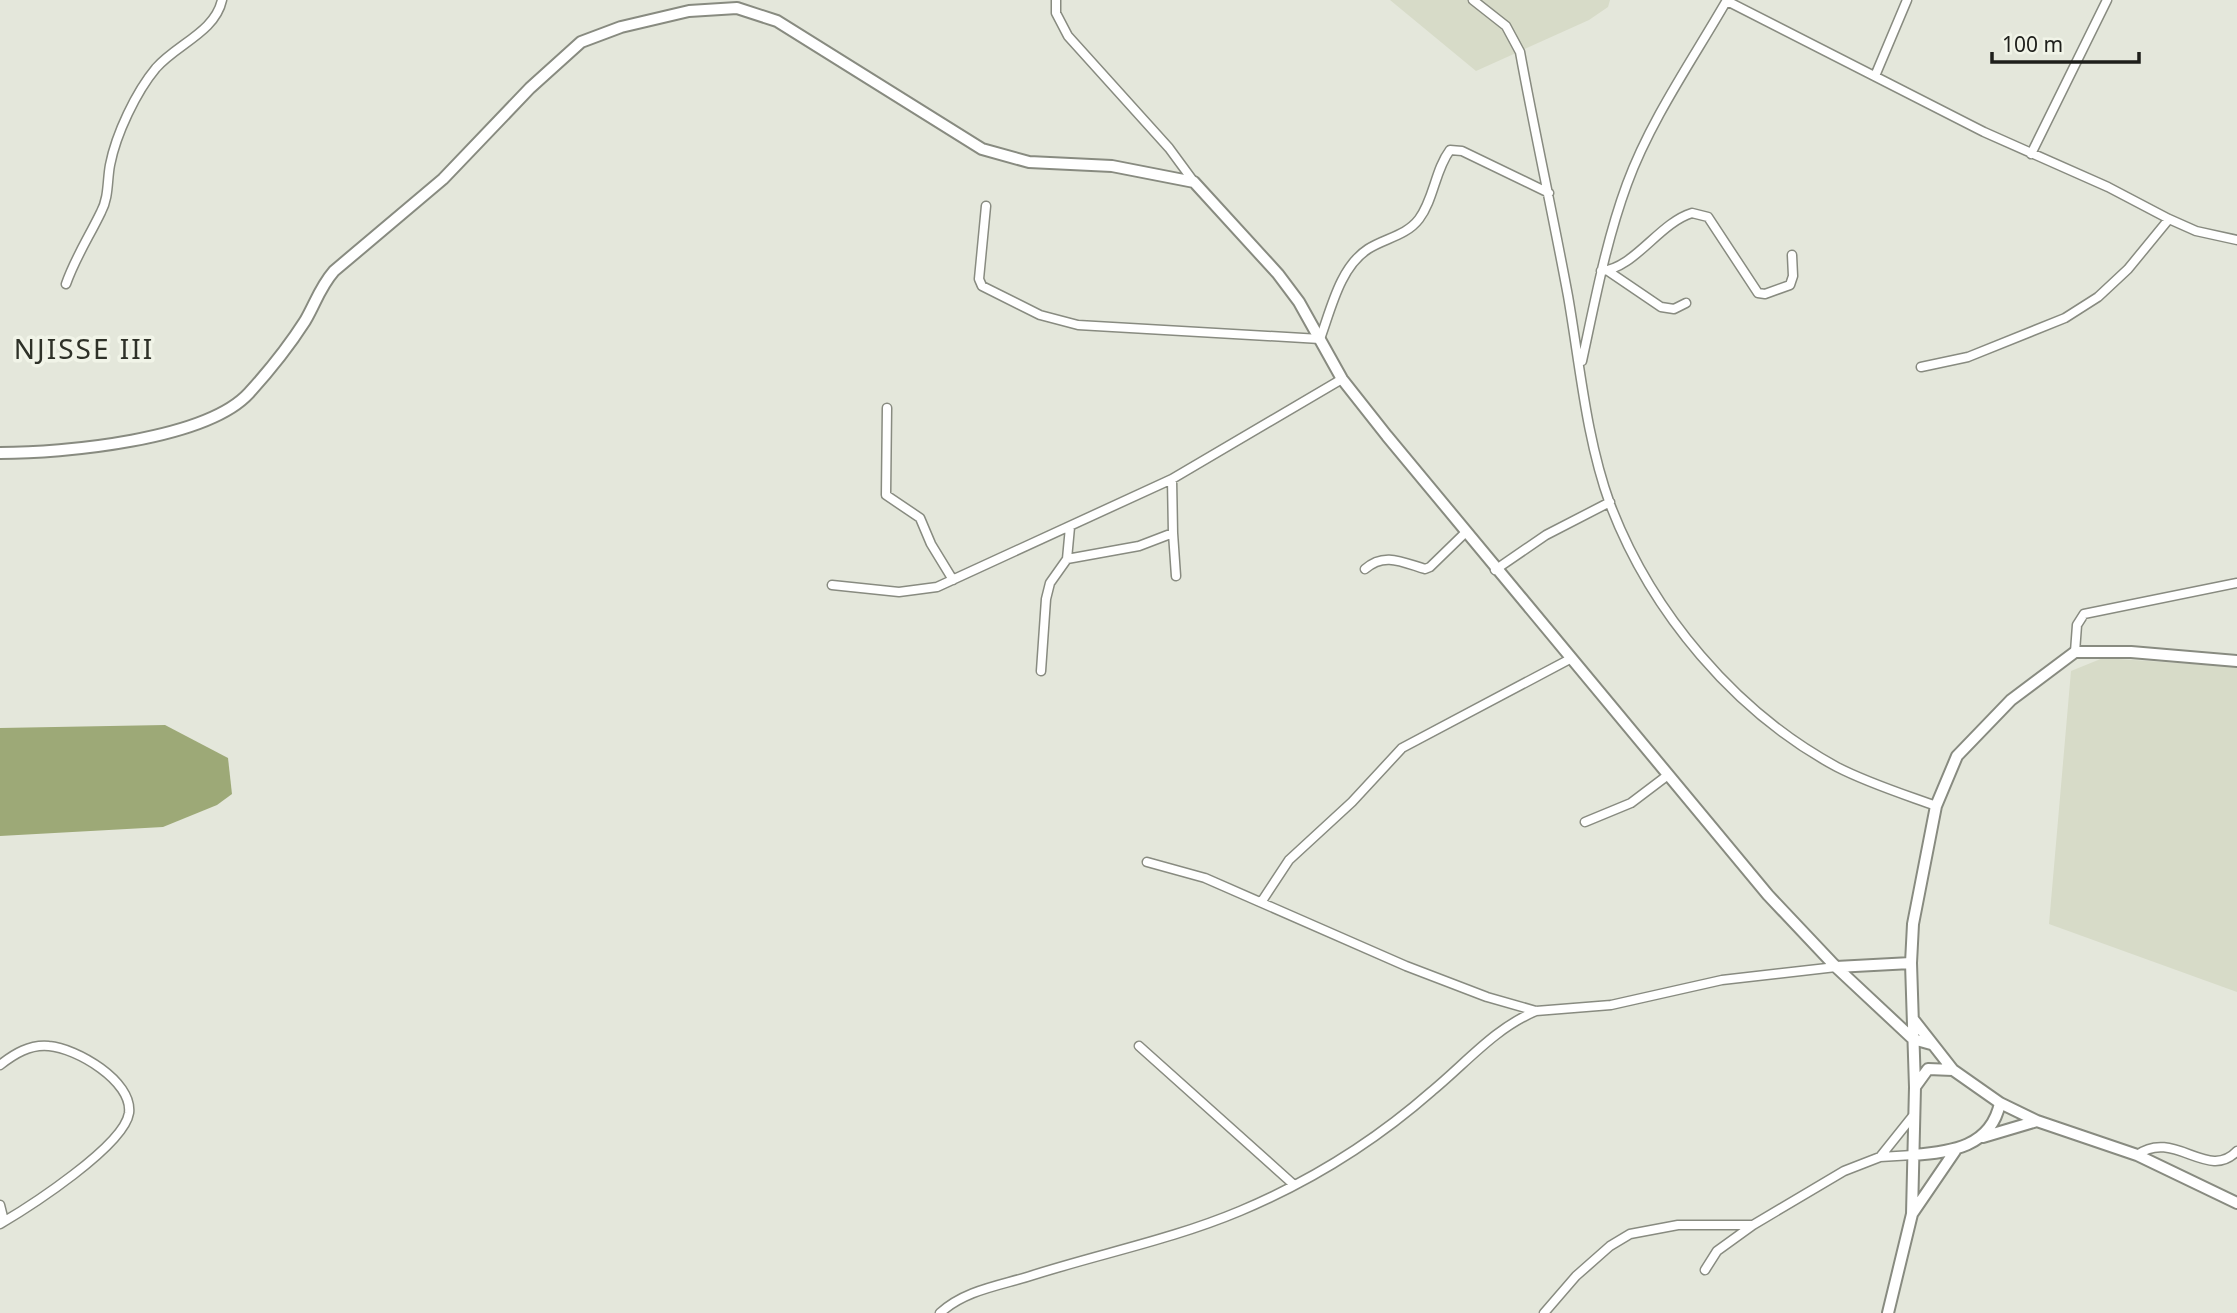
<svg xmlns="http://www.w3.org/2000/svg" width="2237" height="1313" font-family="'Noto Sans',sans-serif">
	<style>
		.built { fill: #d7dbc8 }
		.forest { fill: #9da977 }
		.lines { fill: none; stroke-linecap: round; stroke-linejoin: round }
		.street-casing { stroke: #888b80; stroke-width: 11 }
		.secondary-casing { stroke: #888b80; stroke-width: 14 }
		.street { stroke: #fff; stroke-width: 8 }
		.secondary { stroke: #fff; stroke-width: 10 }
		.labels { text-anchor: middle; stroke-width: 7; stroke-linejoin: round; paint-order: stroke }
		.quarter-label { font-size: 28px; letter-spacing: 2px; fill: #2e3128; stroke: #f1f4e8 }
	</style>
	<rect width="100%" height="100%" fill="#e4e7db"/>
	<path class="built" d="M1390,0H1610L1608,7L1589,20L1476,71Z
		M2103,658L2237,667V992L2049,924L2071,671Z"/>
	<path class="forest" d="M165,725L228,758L232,794L217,805L163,827L0,836V728Z"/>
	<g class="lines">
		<g class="street-casing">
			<path id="street" d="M1056,0V13L1068,36L1169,148L1194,182
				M1473,0L1506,26L1520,52C1535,134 1553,215 1568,296C1580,365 1586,438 1610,504C1651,612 1735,712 1837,767C1868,783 1903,794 1936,806
				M1727,1L1984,132L2108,187L2169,219L2196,231L2237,240
				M1875,76L1907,0
				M2031,154L2107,0
				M986,206L979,279L982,286L1040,315L1078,325L1320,339C1331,309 1340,267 1368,249C1385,238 1406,236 1419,219C1434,199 1435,170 1450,150L1462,151L1549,193
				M1601,271C1634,269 1659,223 1692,213L1708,217L1758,293L1765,294L1790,285L1793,276L1792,255
				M1608,271L1661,307L1674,309L1686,303
				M66,284C75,258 89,237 101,212C109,197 107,181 110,165C116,134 136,92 156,68C177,44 215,32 222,0
				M1582,361C1595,301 1606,241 1627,184C1651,119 1693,59 1727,0
				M1921,367L1968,357L2065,318L2098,297L2128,269L2169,219
				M887,408L886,495L920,518L931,544L953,580
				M1173,533L1176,576
				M1067,559L1139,546L1173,533L1172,479
				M1365,569C1384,552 1402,562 1425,569L1430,567L1466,532
				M1495,570L1546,535L1610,502
				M832,585L899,592L937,587L1172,479L1342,379
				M2075,652L2077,625L2084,614L2237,583
				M1041,671L1046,599L1050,583L1067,559L1070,527
				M1585,822L1631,803L1668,775
				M1147,862L1205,878L1406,966L1487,997L1536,1011L1611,1005L1722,980L1836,967
				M1262,901L1289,860L1352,802L1402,748L1570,659
				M1139,1046L1293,1184
				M0,1065C14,1054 30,1044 49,1046C76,1048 133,1081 129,1113C124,1146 29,1207 0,1224
				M2137,1155C2174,1128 2208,1182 2237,1151
				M1880,1157L1912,1117
				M0,1205L4,1221
				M1705,1270L1717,1251L1753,1225
				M940,1313C964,1291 997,1286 1027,1277C1098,1254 1171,1240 1240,1211C1309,1182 1375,1141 1432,1091C1466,1063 1495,1028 1536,1011
				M1544,1313L1576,1276L1610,1246L1630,1234L1678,1225H1753L1844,1171L1880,1157L1913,1155"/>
		</g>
		<g class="secondary-casing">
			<path id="secondary" d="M0,453C63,453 206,440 249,393C269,371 289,346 305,321C315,304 320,287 334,271L443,179L530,88L581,42L621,27L689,11L737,8L777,21L982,149L1029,162L1112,166L1194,182L1278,274L1299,302L1342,379L1387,436L1768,895L1836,967L1913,1039L1931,1044
				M1836,967L1911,963
				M1913,1019L1953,1070L2000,1103L2037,1121L2137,1155L2237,1203
				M1915,1087L1911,963L1913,924L1936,806L1957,756L2011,700L2075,652H2131L2237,661
				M1983,1137L2037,1121
				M1913,1155C1951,1152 1991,1147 2000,1103
				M1912,1214L1955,1151
				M1888,1313L1912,1214L1915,1087L1928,1069L1953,1070"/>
		</g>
		<use href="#street" class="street"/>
		<use href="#secondary" class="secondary"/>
	</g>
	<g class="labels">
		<g class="quarter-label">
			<text x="84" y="359">NJISSE III</text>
		</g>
	</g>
	<path d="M1992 52v10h147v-10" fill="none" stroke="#1e1f1b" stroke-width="3.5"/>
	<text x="2002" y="52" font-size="21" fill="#1e1f1b" stroke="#f1f4e8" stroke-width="5" paint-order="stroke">100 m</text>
</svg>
